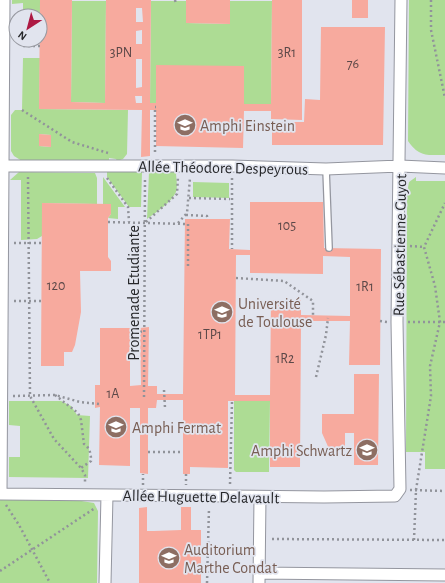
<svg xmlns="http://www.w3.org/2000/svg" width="445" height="583" font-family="'Alegreya Sans',sans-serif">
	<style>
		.green { fill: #addc94; fill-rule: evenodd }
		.building { fill: #f7aa9e; fill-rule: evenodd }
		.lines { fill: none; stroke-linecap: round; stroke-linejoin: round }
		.lane-casing { stroke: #94969f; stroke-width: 8 }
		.street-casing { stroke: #94969f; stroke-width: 13 }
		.path { stroke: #91939a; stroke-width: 2.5; stroke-dasharray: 2 3; stroke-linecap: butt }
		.lane { stroke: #fff; stroke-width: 5.5 }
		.street { stroke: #fff; stroke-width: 11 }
		.labels { text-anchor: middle; stroke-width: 3.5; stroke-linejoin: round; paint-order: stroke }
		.number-label { font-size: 14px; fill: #5b4848 }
		.education-label { font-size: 16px; fill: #785e54; stroke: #e1e4ee; text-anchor: start }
		.street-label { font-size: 16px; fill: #27282b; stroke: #e1e4ee }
	</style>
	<rect width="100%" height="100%" fill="#e1e4ee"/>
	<path class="green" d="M12,0H40V16H23V3L12,4Z
		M409,0H445V155C427,155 419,157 408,141Z
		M72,1H106L105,103L71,102Z
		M151,1H186V23L229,24L230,1H272L271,104H244V66L156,103H150Z
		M23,58H40L39,109L128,110L127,154L123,159L117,161L116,159L109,158V161H22L14,156L11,151V115L15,110H22ZM39,134L51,135V147L39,146Z
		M19,172L95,173L97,178V204L42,203V236L37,239L21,240V180H10Z
		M107,172H142L141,207H129L107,177Z
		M149,172H176C176,178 178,186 176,192C171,203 156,212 147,219Z
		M103,177L125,207H118V219L108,218L111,214V204H103Z
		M416,177V181H445V469H425V452H406L407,193L409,182Z
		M193,182L229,183V198L193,197Z
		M9,401H61L71,406L77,415L90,416L88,478L9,477V457H20V426L9,425Z
		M234,401H270L269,472H236L234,470Z
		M0,499H69L94,503L98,511L97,583H0Z"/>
	<path class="building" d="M40,0H72L71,102L105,103L106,0H151L150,103H156V65L244,66V104H271L272,0H302V120L271,119V111H244L243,148L156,146V110H150V156L141,157L142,110L39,109ZM136,8H142L143,22H136ZM142,30V44H136V31ZM136,59H142V87L136,88ZM135,96H142V103H136Z
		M186,0H230V24L186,23Z
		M352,0H368V18H352Z
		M321,27H385L383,145H272V122H304L305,99L320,100Z
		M39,134L51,135V147L39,146Z
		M250,202H323L324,248L381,249L380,365H349L350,321H301L300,467H270V401H228V468L190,467V474H183V400H157L156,408H148V474L140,473V408H130V466L99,465L100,407L95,408V385H100V328H130V386L141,385L140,328L149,327L148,386H157V394H183L185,219H230L229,249L250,250ZM236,255H250V273L323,274V256L350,257V316L301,315V300H271L270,395H235Z
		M42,203L111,204V214L108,218V257L111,261V271H80L81,312L75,345L72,352H64V366H41Z
		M354,374H379L378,465H354V433H345V451H330L322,433V414H354Z
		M147,507V531H154L181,530V507H191V530H201V583H139V508Z"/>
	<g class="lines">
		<g class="lane-casing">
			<path id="lane" d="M326,169L329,248"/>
		</g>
		<g class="street-casing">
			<path id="street" d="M0,166H232L326,169L400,166L445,168
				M0,494L324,497L395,496L400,489L397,322L401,0
				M1,494L4,0
				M259,573L445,575
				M105,583L107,495
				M259,583L260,497"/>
		</g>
		<path class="path" d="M175,0L176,4
			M431,0V30L445,98
			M23,46H40
			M155,107H156
			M22,110L72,142L108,153
			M155,110V155
			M28,177L30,396L54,439L81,468
			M107,178L128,207L129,222
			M232,178V249
			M189,198L230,199
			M186,215L207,216V220
			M108,222L185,224
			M146,222L177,194L178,177
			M178,223L187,213L190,178
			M14,243H42
			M410,246L424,247
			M188,266V224
			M236,278L284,281L313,301V315
			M14,301H41
			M380,321L387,322
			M408,322H445
			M130,331L144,332
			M316,377L326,335L328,318
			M164,390L165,408
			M55,395L78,413L81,420L84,444C90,448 91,454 91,461L81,468L85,475V483
			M13,396L55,395L80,402L100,404
			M144,397L145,177
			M148,452H183
			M186,474V485
			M230,484L232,401
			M143,485V474
			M410,490L445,491
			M6,505L19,525L50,583
			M272,539L445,540
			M414,540L416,490L431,396L430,366L440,322L435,286L424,247L445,203
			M0,571L95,508
			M207,583L209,508"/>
		<use href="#lane" class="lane"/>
		<use href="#street" class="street"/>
	</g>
	<defs>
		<g id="university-disc" transform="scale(1.15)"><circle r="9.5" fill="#8d6e63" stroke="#e1e4ee"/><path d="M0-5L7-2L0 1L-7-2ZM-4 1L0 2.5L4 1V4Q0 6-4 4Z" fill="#fff"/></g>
	</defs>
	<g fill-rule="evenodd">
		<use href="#university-disc" x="185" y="125"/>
		<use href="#university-disc" x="222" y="312"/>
		<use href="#university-disc" x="116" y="427"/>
		<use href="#university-disc" x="367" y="450"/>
		<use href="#university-disc" x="169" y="558"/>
	</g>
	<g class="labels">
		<g class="number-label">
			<text x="121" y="57">3PN</text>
			<text x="287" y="57">3R1</text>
			<text x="353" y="68">76</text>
			<text x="287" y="230">105</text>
			<text x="56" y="290">120</text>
			<text x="365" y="291">1R1</text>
			<text x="210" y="339">1TP1</text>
			<text x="285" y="363">1R2</text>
			<text x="113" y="398">1A</text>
		</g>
		<g class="education-label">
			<text x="200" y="131">Amphi Einstein</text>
			<text x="238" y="309">Université<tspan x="238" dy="18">de Toulouse</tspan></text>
			<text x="132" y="433">Amphi Fermat</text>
			<text x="352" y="456" text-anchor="end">Amphi Schwartz</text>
			<text x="184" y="555">Auditorium<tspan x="184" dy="18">Marthe Condat</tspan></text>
		</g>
		<g class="street-label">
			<text transform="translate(223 167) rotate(1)" y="6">Allée Théodore Despeyrous</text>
			<text transform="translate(399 245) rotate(-89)" y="6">Rue Sébastienne Guyot</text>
			<text transform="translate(133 293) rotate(-90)" y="6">Promenade Etudiante</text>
			<text transform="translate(201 496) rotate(1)" y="6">Allée Huguette Delavault</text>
		</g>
	</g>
	<g transform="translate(28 28) rotate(216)"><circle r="19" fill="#e1e4ee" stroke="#9799a0"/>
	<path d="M0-3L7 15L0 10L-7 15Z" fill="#ad1943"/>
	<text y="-6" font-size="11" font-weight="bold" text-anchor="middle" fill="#27282b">N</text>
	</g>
</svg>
